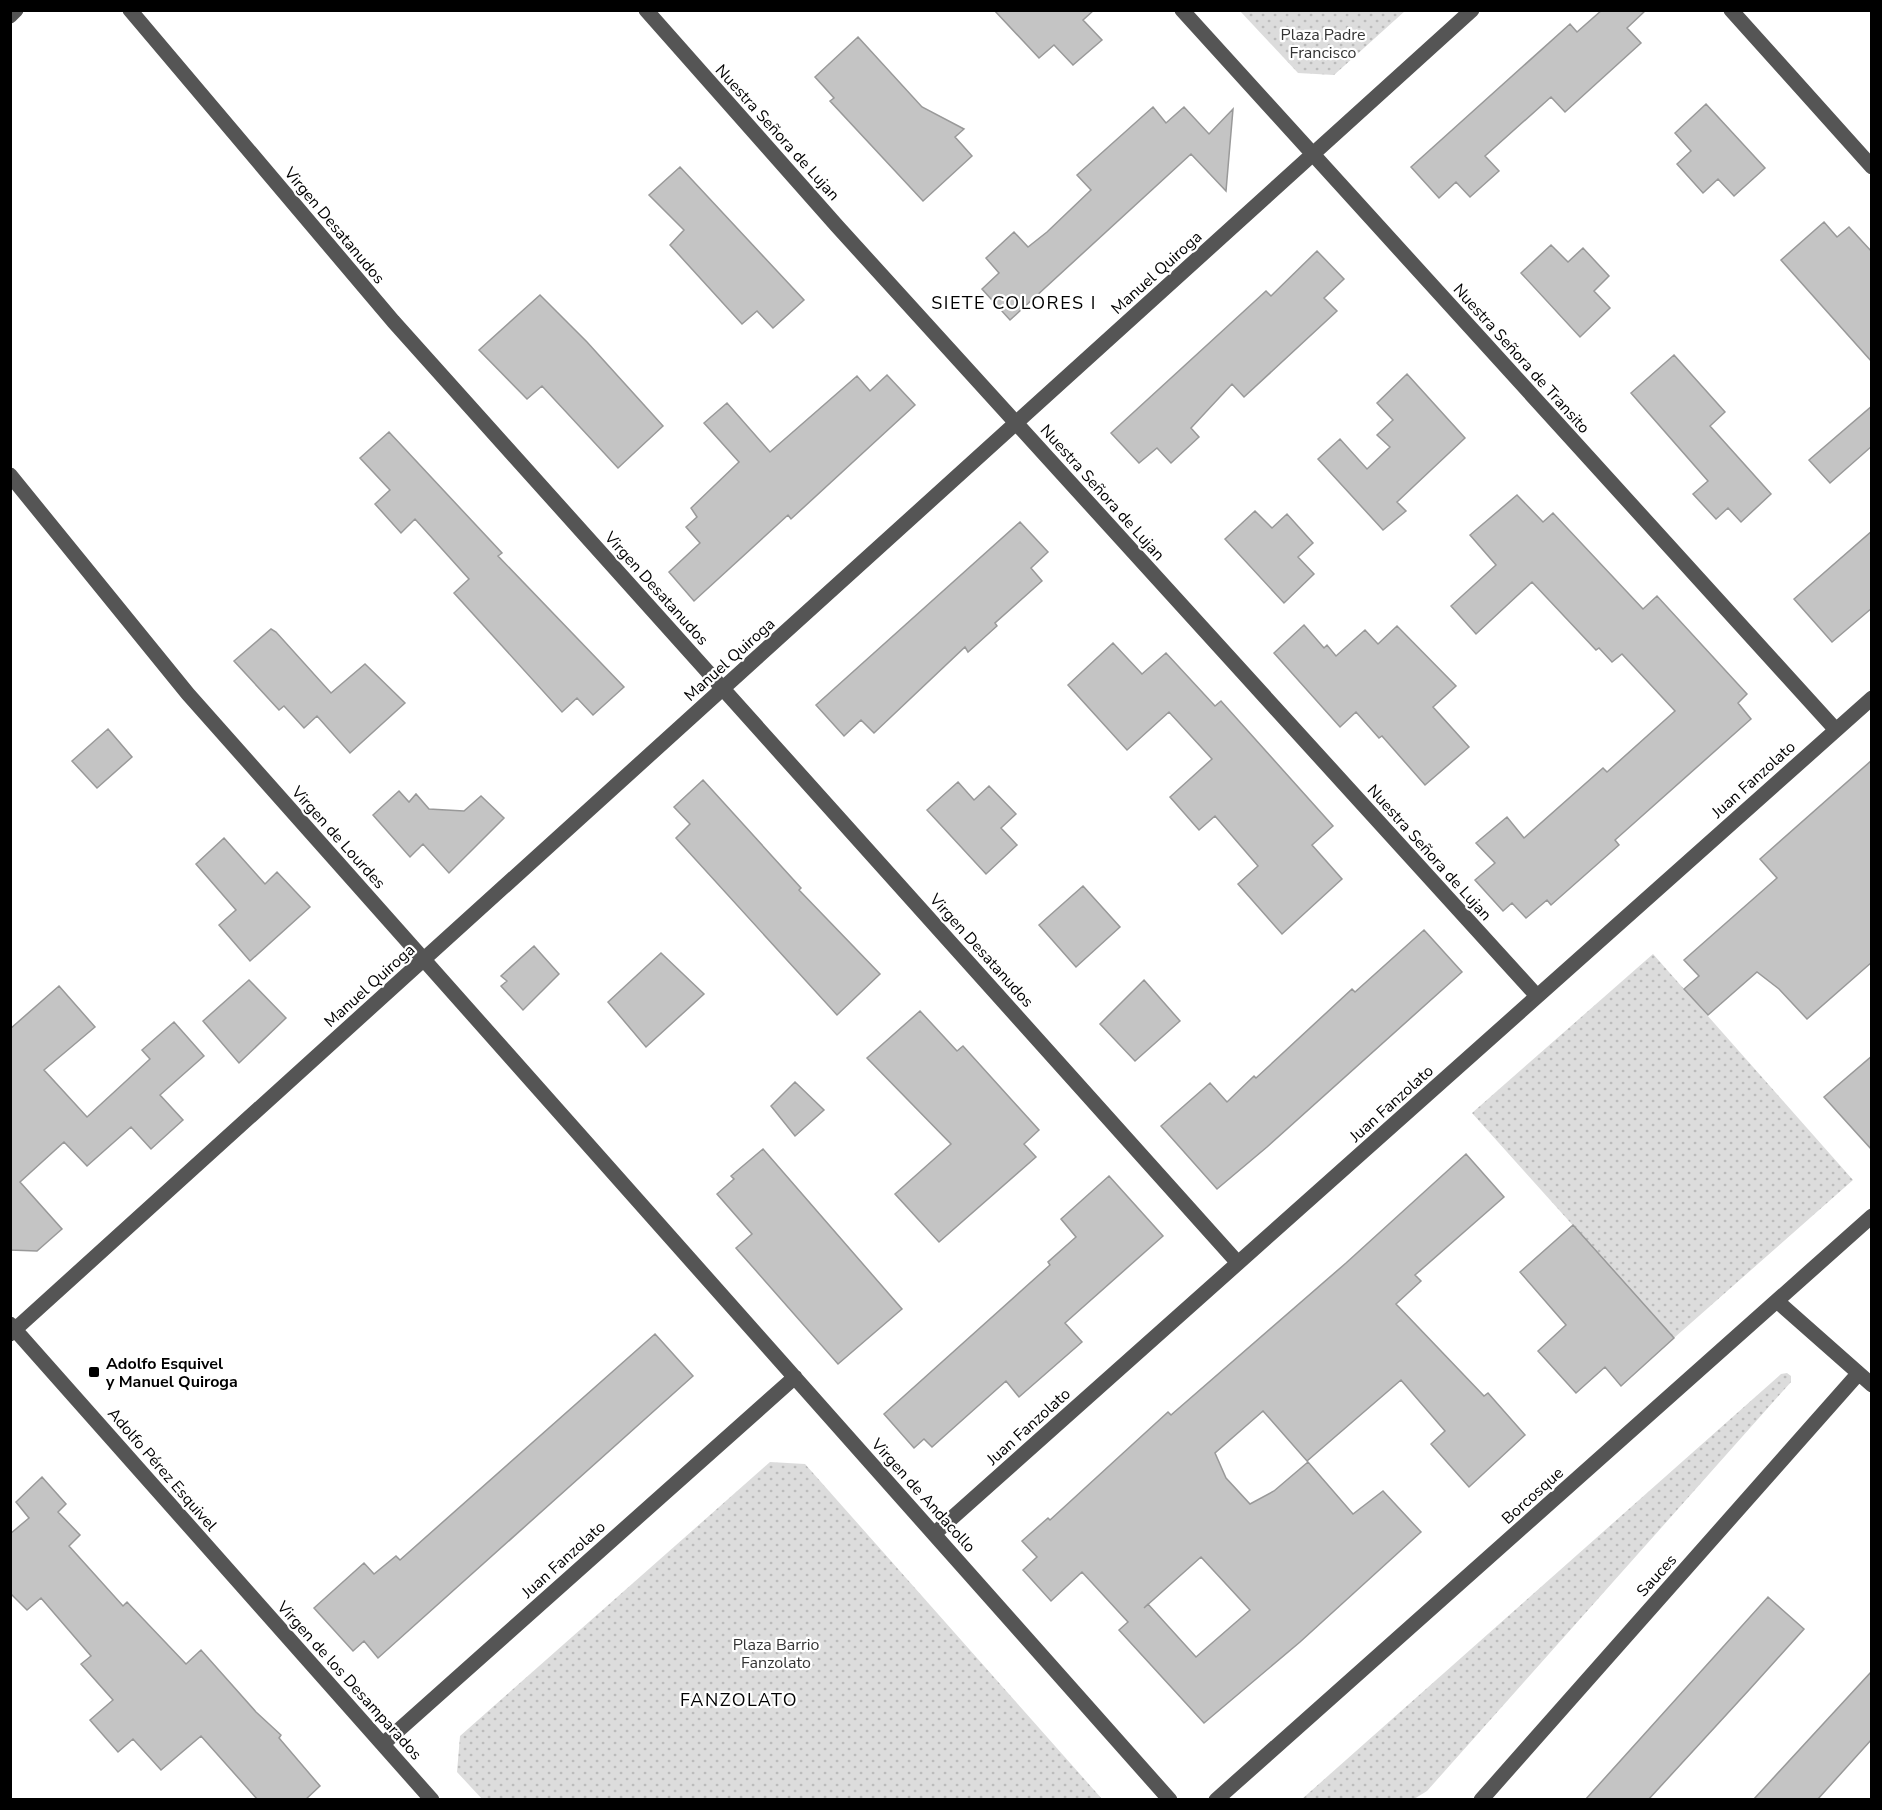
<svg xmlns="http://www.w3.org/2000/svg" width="1882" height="1810" font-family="'Nunito Sans',sans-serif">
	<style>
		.green { fill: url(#green-dots) }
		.building { fill: #c4c4c4; stroke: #999; stroke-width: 1.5; fill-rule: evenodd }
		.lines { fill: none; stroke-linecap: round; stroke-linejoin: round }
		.minor { stroke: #555; stroke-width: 15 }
		.poi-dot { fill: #000; stroke: #fff; stroke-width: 2 }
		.labels { text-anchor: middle; stroke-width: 4.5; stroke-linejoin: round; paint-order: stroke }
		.park-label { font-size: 16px; fill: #333; stroke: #fff }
		.street-label { font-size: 16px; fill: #000; stroke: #fff }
		.poi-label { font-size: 16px; font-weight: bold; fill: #000; stroke: #fff; text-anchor: start }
		.neighbourhood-label { font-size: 18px; letter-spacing: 1.5px; fill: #000; stroke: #fff }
	</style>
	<defs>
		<pattern id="green-dots" width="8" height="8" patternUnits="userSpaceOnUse" patternTransform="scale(1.5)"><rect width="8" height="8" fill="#dcdcdc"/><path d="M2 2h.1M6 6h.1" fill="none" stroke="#bbb" stroke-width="1.8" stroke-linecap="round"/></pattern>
	</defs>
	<rect width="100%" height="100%" fill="#fff"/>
	<path class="green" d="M1240,11H1405L1334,75L1298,73Z
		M1653,954L1853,1180L1674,1338L1472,1113Z
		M1787,1373L1791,1376V1382L1427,1791L1414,1799H1302L1781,1374Z
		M770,1462L805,1464L1102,1799H482L457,1772L460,1736Z"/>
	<path class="building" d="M994,10H1094L1083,20L1102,40L1073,65L1054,45L1039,58Z
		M1602,10H1646L1627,28L1641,43L1565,112L1551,97L1485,156L1499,171L1470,197L1456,182L1439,198L1411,167L1570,24L1577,32Z
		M858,37L922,107L964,129L955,137L972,156L923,201L830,101L834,98L815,77Z
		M1706,104L1765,168L1734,196L1718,179L1703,193L1677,164L1691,151L1675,133Z
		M1153,107L1166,123L1184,107L1209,134L1233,109L1226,191L1191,154L1010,320L982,289L999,273L986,258L1014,232L1028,247L1047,232L1091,190L1077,175Z
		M680,167L804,300L773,328L757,311L742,324L670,245L684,230L649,195Z
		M1824,222L1837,237L1849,227L1872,252V362L1781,260Z
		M1551,245L1568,262L1583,248L1609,276L1594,291L1610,308L1580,337L1521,273Z
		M1317,251L1344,279L1324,298L1337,311L1244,397L1232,384L1191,428L1199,437L1171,463L1157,448L1139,463L1111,433L1266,291L1271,296Z
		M540,295L587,342L663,426L618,468L542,386L527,399L479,350Z
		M1674,355L1725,412L1710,426L1771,494L1741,522L1728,508L1716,519L1693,494L1708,481L1631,393Z
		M1407,374L1465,438L1397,502L1406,511L1383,530L1318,459L1340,439L1367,469L1390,447L1377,435L1393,420L1377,403Z
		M887,375L915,405L791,519L788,515L694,601L669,572L700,543L686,527L697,517L691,508L739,462L704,423L727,403L770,452L857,376L870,391Z
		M1872,406V446L1830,483L1809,460Z
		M389,432L502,553L498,556L624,687L593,715L577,698L562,712L454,593L469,579L415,519L401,533L375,504L390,490L360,458Z
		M1517,495L1543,522L1553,513L1643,609L1657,596L1747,694L1738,703L1751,719L1615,840L1619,845L1551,905L1547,900L1526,918L1512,903L1503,911L1475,880L1495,863L1476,843L1507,817L1524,838L1603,768L1607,772L1675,711L1622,654L1612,662L1599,648L1596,650L1532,582L1476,634L1451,606L1496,565L1470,535Z
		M1255,511L1272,528L1287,514L1313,543L1298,557L1314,574L1284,603L1225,539Z
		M1020,522L1048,552L1031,568L1042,581L995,623L997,626L968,652L965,647L874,733L861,720L844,736L816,705Z
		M1872,531V608L1832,642L1794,599Z
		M1304,625L1324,648L1327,645L1336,656L1365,630L1378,644L1397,626L1456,686L1433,707L1469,747L1425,785L1382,736L1379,738L1356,712L1340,727L1274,653Z
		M271,629L276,632L331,693L365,664L405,703L350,753L317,716L304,728L284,706L279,710L234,661Z
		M1113,643L1142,674L1166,653L1215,706L1221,701L1333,826L1312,845L1342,879L1282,934L1238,884L1258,866L1215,816L1199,830L1170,797L1212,759L1169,712L1127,750L1068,685Z
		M108,729L132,757L97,788L72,761Z
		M1872,760V962L1807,1019L1779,989L1757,972L1708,1015L1684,989L1699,976L1684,960L1777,878L1760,859Z
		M703,780L801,888L799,890L880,974L837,1015L676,838L690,824L674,807Z
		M958,782L974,800L989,786L1016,814L1001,828L1017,845L986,874L927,810Z
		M399,791L409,802L416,794L429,809L464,811L481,796L504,818L449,873L423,844L410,857L373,815Z
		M224,838L265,884L277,872L310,907L250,961L219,925L236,910L196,864Z
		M1083,886L1120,927L1076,967L1039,925Z
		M1424,930L1462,972L1267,1147L1217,1189L1161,1126L1210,1083L1227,1102L1254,1076L1256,1078L1352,989L1355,992Z
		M534,946L559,974L523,1010L501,986L507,981L501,976Z
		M661,953L704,994L646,1047L608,1002Z
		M249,980L286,1018L239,1063L203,1021Z
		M1144,980L1180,1021L1135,1061L1100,1024Z
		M59,986L95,1027L44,1070L87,1117L150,1059L142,1050L174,1022L204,1056L160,1095L183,1120L151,1149L131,1127L87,1166L64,1142L20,1182L62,1229L37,1251L10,1250V1029Z
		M920,1011L957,1051L963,1046L1039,1130L1024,1144L1036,1157L939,1242L895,1194L951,1144L867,1058Z
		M1872,1056V1150L1824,1097Z
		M795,1082L824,1110L795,1136L771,1106Z
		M763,1149L902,1309L838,1364L736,1248L752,1234L717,1194L734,1179L731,1176Z
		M1466,1154L1504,1197L1415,1275L1421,1281L1396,1304L1484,1396L1488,1393L1525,1435L1469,1487L1431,1444L1445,1431L1401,1380L1307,1461L1263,1411L1215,1453L1226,1478L1250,1504L1274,1491L1308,1462L1353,1514L1383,1491L1421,1532L1300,1642L1204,1723L1119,1630L1128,1622L1082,1572L1051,1601L1023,1570L1037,1557L1022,1541L1048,1518L1050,1520L1168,1412L1171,1415L1346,1263ZM1201,1557L1250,1610L1196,1657L1148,1604L1144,1608Z
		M1109,1176L1163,1236L1065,1323L1082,1342L1019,1397L1006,1381L932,1447L924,1439L914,1448L884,1414L1050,1265L1048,1262L1076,1237L1061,1219Z
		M1573,1225L1674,1338L1621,1386L1605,1367L1576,1393L1538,1351L1566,1325L1520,1272Z
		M655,1334L693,1376L378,1658L364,1641L353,1651L314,1608L364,1563L374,1574L396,1556L400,1560Z
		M42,1477L66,1504L58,1512L80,1535L69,1546L123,1606L127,1602L186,1664L201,1650L256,1712L281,1735L279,1738L320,1786L305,1800H258L201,1736L161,1770L133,1739L118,1752L90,1720L113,1700L81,1664L91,1656L41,1598L27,1610L10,1593V1534L29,1518L16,1502Z
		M1768,1597L1804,1629L1749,1690L1648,1800H1585Z
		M1872,1671V1739L1817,1800H1753Z"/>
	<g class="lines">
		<path class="minor" d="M130,10L393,321L1238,1263
			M646,10L837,226L1537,996
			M1182,10L1836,730
			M1731,10L1872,167
			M10,16L16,10
			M10,475L188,694L1170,1800
			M1777,1301L1872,1385
			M10,1324L432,1800
			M10,1334L1472,10
			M934,1534L1872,698
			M383,1744L795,1377
			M1216,1800L1872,1216
			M1481,1800L1858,1374"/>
	</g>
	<rect class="poi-dot" x="88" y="1366" width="12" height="12" rx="3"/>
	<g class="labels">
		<g class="park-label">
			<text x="1323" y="40">Plaza Padre<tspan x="1323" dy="18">Francisco</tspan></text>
			<text x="776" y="1650">Plaza Barrio<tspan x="776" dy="18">Fanzolato</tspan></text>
		</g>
		<g class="street-label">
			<text transform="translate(778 132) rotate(48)" y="6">Nuestra Señora de Lujan</text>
			<text transform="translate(335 225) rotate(50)" y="6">Virgen Desatanudos</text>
			<text transform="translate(1156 272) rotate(-42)" y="6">Manuel Quiroga</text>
			<text transform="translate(1522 358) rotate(48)" y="6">Nuestra Señora de Transito</text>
			<text transform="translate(1103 492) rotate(48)" y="6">Nuestra Señora de Lujan</text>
			<text transform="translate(657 588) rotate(48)" y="6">Virgen Desatanudos</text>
			<text transform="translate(729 659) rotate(-42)" y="6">Manuel Quiroga</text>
			<text transform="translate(1753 779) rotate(-42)" y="6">Juan Fanzolato</text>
			<text transform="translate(339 837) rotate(48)" y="6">Virgen de Lourdes</text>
			<text transform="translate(1430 852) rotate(48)" y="6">Nuestra Señora de Lujan</text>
			<text transform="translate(982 950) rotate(48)" y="6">Virgen Desatanudos</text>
			<text transform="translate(369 985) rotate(-42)" y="6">Manuel Quiroga</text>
			<text transform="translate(1391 1103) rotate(-42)" y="6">Juan Fanzolato</text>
			<text transform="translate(1028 1426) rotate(-42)" y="6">Juan Fanzolato</text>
			<text transform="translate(163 1469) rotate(49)" y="6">Adolfo Pérez Esquivel</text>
			<text transform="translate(924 1495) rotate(48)" y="6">Virgen de Andacollo</text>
			<text transform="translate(1532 1495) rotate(-42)" y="6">Borcosque</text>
			<text transform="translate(563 1559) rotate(-42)" y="6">Juan Fanzolato</text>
			<text transform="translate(1656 1575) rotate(-48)" y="6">Sauces</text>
			<text transform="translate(350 1680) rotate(48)" y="6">Virgen de los Desamparados</text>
		</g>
		<g class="poi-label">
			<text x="106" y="1369">Adolfo Esquivel<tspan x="106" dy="18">y Manuel Quiroga</tspan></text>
		</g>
		<g class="neighbourhood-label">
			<text x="1014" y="309">SIETE COLORES I</text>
			<text x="739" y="1706">FANZOLATO</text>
		</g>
	</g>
	<rect width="1882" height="1810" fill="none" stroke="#000000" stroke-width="24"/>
</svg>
